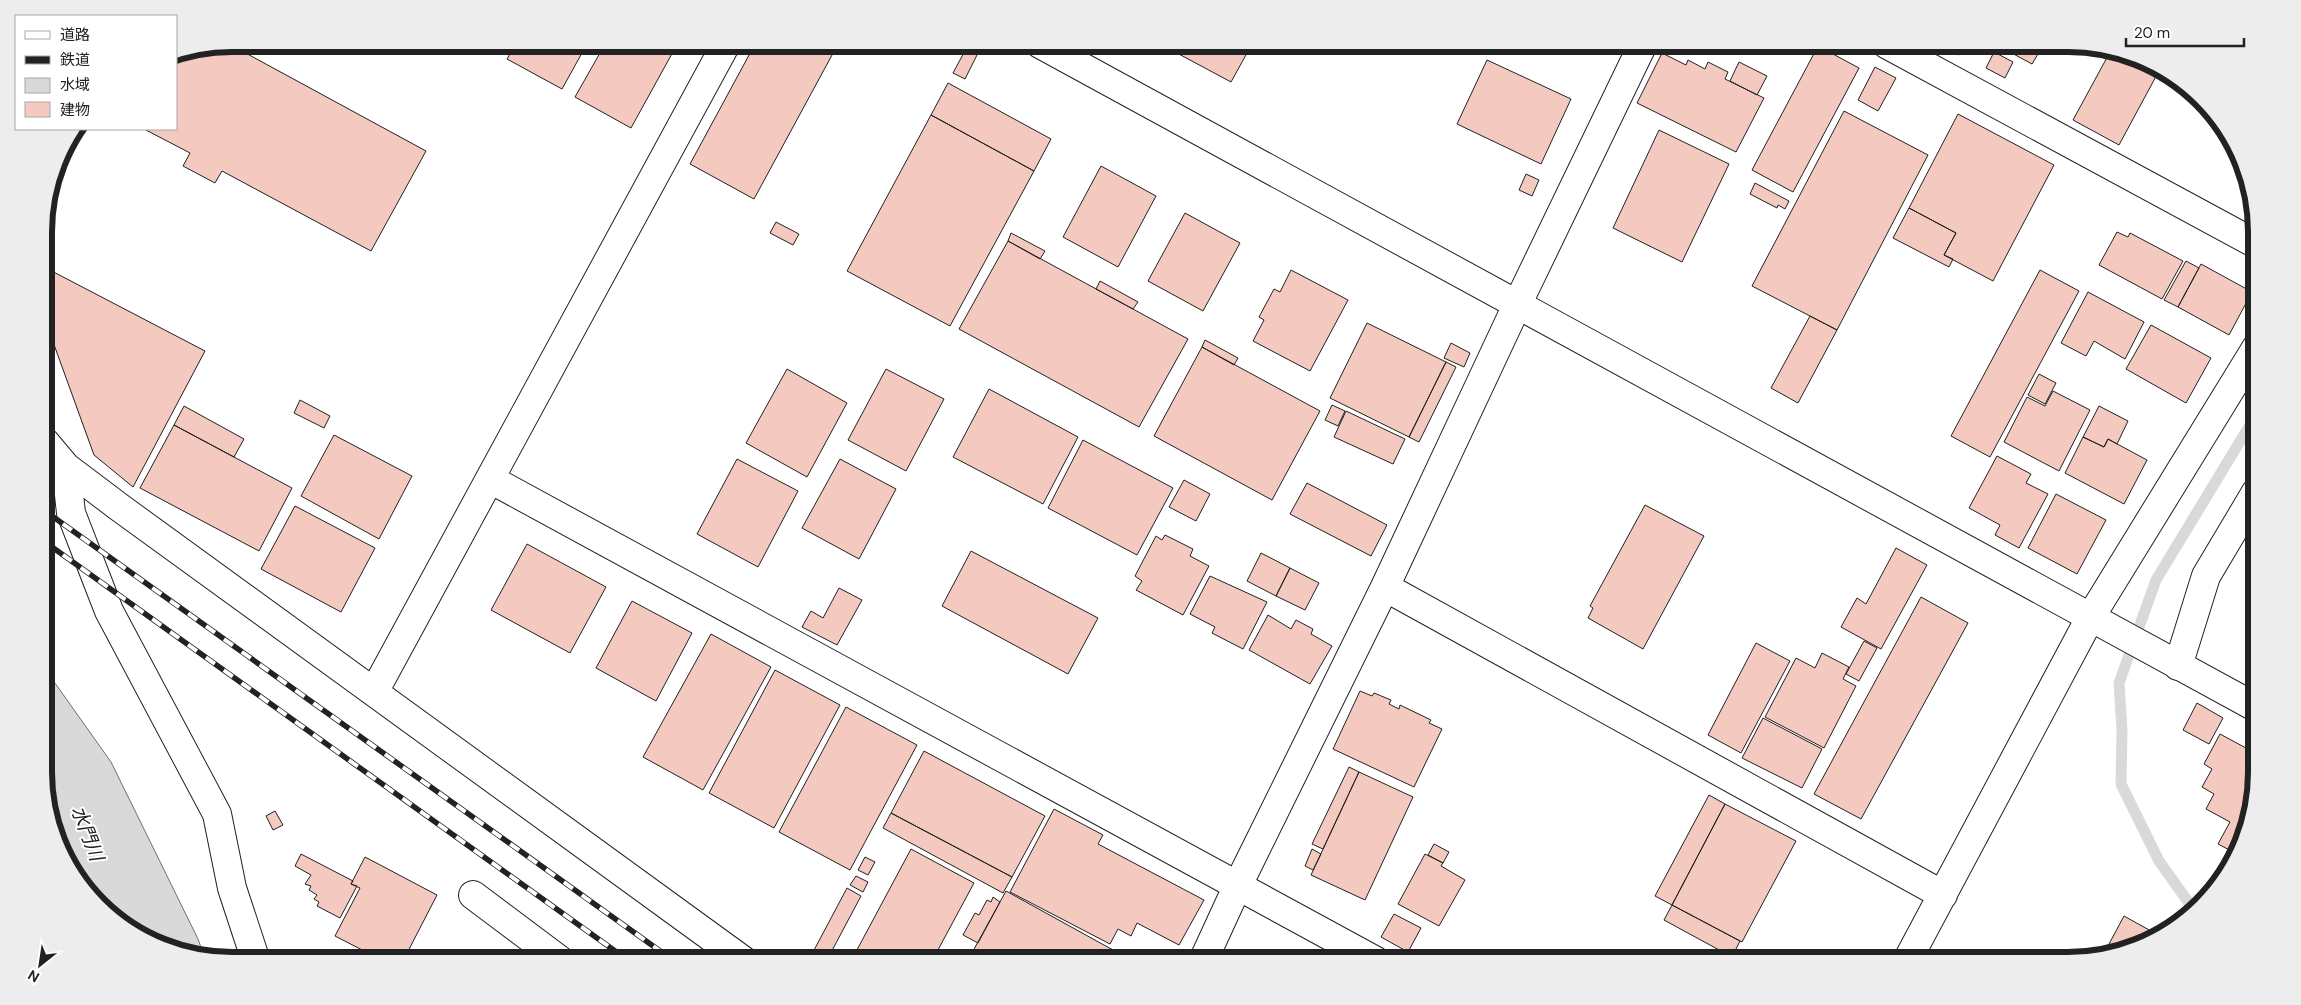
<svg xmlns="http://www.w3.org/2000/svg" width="2301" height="1005" font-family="'DM Sans','Noto Sans JP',sans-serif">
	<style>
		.water { fill: #d9d9d9; stroke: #6f6f6f }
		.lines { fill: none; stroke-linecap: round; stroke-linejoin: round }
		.stream { stroke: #d9d9d9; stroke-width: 11 }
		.building { fill: #f3c9c0; stroke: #222 }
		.minor-casing { stroke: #222; stroke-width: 30 }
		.tertiary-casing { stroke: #222; stroke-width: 30 }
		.minor { stroke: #fff; stroke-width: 28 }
		.tertiary { stroke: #fff; stroke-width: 28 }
		.rail-casing { stroke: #222; stroke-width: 5.5 }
		.rail { stroke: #fff; stroke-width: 4; stroke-dasharray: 11; stroke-linecap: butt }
		.labels { text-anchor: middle; stroke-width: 4; stroke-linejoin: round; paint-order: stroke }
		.water-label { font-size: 19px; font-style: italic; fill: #222; stroke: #fff }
		.rim { fill: none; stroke: #222; stroke-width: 6 }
	</style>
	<rect width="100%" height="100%" fill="#fff"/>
	<path class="water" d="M45,669L111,762L198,939L204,956L161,947L118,922L83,888L58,845L45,797Z"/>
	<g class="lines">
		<path class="stream" d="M2194,910L2159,861L2121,784L2122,730L2119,683L2156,580L2256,415"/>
	</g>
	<path class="building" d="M229,44L426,151L371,251L222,171L215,183L183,166L190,153L144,129H176V55Z
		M516,44H587L562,89L507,59Z
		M605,44H661L674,50L631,128L575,97Z
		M755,44H838L754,199L690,164Z
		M1179,44H1252L1231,82L1175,52Z
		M1943,44H1965L1959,55L1942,46Z
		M1995,44H2044L2032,64Z
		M968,45L979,51L965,79L953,73Z
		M1818,46L1859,68L1793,192L1752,170Z
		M1994,52L2013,62L2005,78L1986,68Z
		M2110,52L2140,58L2160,69L2119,145L2073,120Z
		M1662,53L1686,65L1688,60L1705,69L1708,62L1728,72L1725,79L1764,98L1736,152L1637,103Z
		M1487,60L1571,99L1541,164L1457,124Z
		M1739,62L1767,76L1757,95L1730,81Z
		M1875,67L1896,78L1878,111L1858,100Z
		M948,83L1051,139L1034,171L931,115Z
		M1844,111L1928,155L1837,330L1752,286Z
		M1958,114L2054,165L1993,281L1944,255L1956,233L1909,208Z
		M931,115L1034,171L950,326L847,271Z
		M1659,130L1729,164L1682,262L1613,228Z
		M1101,166L1156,196L1118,267L1063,237Z
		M1526,174L1539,180L1532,196L1519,190Z
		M1755,183L1789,201L1785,209L1778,205L1777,208L1750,194Z
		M1909,208L1956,233L1944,255L1953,259L1949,267L1893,238Z
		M1185,213L1240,243L1203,311L1148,281Z
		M776,222L799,234L793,245L770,233Z
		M2117,232L2128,237L2130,233L2183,261L2162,299L2099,265Z
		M1011,233L1045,251L1040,259L1008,241Z
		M1008,241L1188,339L1139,427L959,329Z
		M2186,261L2199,268L2178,307L2164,300Z
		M2201,264L2252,292L2229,335L2178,307Z
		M44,267L205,351L133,487L94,455L44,317Z
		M1291,270L1348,300L1310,371L1253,341L1264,320L1259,317L1274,289L1280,292Z
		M2040,270L2079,291L1990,457L1951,436Z
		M1100,281L1138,302L1133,309L1096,289Z
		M2088,292L2144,322L2125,359L2094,341L2086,356L2061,343Z
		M1810,316L1837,330L1798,403L1771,388Z
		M1367,323L1446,362L1409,437L1330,398Z
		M2151,325L2211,358L2186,403L2126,369Z
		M1205,340L1238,358L1234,365L1202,347Z
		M1451,343L1470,353L1464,367L1444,358Z
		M1202,347L1320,411L1272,500L1154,436Z
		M1446,362L1456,367L1419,442L1409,437Z
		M787,369L847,403L807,477L746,443Z
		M886,369L944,399L906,471L848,440Z
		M2039,374L2056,383L2045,404L2028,395Z
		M989,389L1078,437L1043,504L953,457Z
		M2053,391L2090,410L2059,471L2004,442L2027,397L2045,406Z
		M300,400L330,416L324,428L294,413Z
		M1332,405L1345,411L1338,426L1325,420Z
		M184,406L244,439L234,457L174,425Z
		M2099,406L2128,421L2117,444L2108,439L2104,447L2083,437Z
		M1346,411L1405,439L1393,464L1334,437Z
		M174,425L292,488L259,551L140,488Z
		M334,435L412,476L379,539L301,496Z
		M2083,437L2104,447L2108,439L2147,460L2124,504L2065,473Z
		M1083,440L1173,488L1137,555L1048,508Z
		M1997,456L2031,474L2026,483L2048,494L2019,548L1995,535L2000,525L1969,508Z
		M737,459L798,491L758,567L697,534Z
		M840,459L896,489L859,559L802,528Z
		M1184,480L1210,494L1196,521L1169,507Z
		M1307,483L1387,525L1371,556L1290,514Z
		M2056,494L2106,520L2077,574L2028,548Z
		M1645,505L1704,536L1643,649L1588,618L1593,608L1590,606Z
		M295,506L375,548L341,612L261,569Z
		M1165,535L1193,549L1190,556L1209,566L1183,615L1136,590L1142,581L1135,576L1156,536L1162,540Z
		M527,544L606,587L570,653L491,610Z
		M1896,548L1927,565L1881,649L1841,627L1857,598L1866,604Z
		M971,551L1098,618L1068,674L942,606Z
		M1261,553L1290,568L1276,596L1247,581Z
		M1290,568L1319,583L1305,610L1276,596Z
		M1210,576L1267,602L1243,649L1212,633L1215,627L1190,614Z
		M839,588L862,600L837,645L802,627L811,611L823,618Z
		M1921,597L1968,623L1861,819L1814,794Z
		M632,601L692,633L656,701L596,668Z
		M1268,615L1291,629L1296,620L1313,629L1311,634L1332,646L1310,684L1249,650Z
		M711,634L771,667L703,790L643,757Z
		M1864,641L1877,648L1859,681L1846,674Z
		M1756,643L1790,661L1741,753L1708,735Z
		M1822,653L1849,667L1843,679L1856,686L1824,748L1765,717L1796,658L1815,668Z
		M775,670L840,705L774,828L709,793Z
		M1360,691L1372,696L1374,693L1391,700L1389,704L1399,709L1400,705L1431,720L1429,723L1442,729L1414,787L1333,749Z
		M2197,703L2223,718L2209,744L2183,730Z
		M846,707L917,745L850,870L779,832Z
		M1763,718L1822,749L1802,788L1742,758Z
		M2220,734L2257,754L2250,767L2257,773L2243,844L2237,854L2218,844L2230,822L2206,809L2214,794L2202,787L2212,769L2204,764Z
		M924,751L1045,816L1012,877L891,813Z
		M1349,767L1359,772L1323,849L1312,844Z
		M1359,772L1413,797L1365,900L1311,875Z
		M1709,795L1725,804L1672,905L1655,896Z
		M1725,804L1796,841L1742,942L1672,905Z
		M1054,809L1103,835L1098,844L1204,900L1179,945L1137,923L1131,936L1118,929L1110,944L1010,892Z
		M275,811L283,825L273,830L266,816Z
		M891,813L1012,877L1003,893L883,828Z
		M1434,844L1449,852L1443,863L1428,855Z
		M911,849L974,883L932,961H851Z
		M1312,849L1321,854L1313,870L1305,866Z
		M301,854L353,881L351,884L357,886L340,918L317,906L319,902L314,899L317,895L309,890L311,886L305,884L311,875L295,866Z
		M1425,854L1443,863L1441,866L1465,880L1439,926L1398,904Z
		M365,857L437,895L403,961H364L368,953L335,936L360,888L351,884Z
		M865,857L875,862L868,875L858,870Z
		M856,876L868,882L863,892L850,885Z
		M847,888L861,896L827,960L813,952Z
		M1006,891L1133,961H991L973,951Z
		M993,897L1000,902L978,943L963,935L975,913L979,915L987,900L991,902Z
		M1672,905L1740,941L1732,957L1664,920Z
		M1394,914L1421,928L1408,952L1381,937Z
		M2124,916L2160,936L2129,951L2102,957Z
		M1664,950L1684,961H1657Z"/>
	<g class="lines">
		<g class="minor-casing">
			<path id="minor" d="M1886,44L2256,244
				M45,442L66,467L119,507L744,961
				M66,467L71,513L109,611L217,814L232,888L256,961
				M490,479L1376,961
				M1385,587L1943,895
				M2178,666L2206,576L2256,492
				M374,692L726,44
				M473,895L561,961
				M1203,961L1237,887L1385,587L1518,303L1643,44
				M1907,961L2090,618L2256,348"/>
		</g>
		<g class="tertiary-casing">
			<path id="tertiary" d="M1040,44L2257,708"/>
		</g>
		<use href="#minor" class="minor"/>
		<use href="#tertiary" class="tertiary"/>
		<g class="rail-casing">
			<path id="rail" d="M45,511L674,961
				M45,542L629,961"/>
		</g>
		<use href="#rail" class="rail"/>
	</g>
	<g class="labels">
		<g class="water-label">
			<text transform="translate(88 833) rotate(69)" y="7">水門川</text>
		</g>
	</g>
	<path d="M0 0H2301V1005H0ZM232 52H2068A180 180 0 0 1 2248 232V772A180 180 0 0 1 2068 952H232A180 180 0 0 1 52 772V232A180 180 0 0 1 232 52Z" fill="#ededed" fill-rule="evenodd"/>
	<path class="rim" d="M232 52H2068A180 180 0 0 1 2248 232V772A180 180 0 0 1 2068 952H232A180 180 0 0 1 52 772V232A180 180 0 0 1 232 52Z"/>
	<rect x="15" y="15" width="162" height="115" fill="#ffffff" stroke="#a7a7a7"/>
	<rect x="25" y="31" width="25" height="8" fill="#ffffff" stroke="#a7a7a7"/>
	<text x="60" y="40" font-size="15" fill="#222222">道路</text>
	<rect x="25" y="56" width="25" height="8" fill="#222222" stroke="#a7a7a7"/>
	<text x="60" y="65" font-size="15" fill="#222222">鉄道</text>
	<rect x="25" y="78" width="25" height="15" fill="#d9d9d9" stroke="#a7a7a7"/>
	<text x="60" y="90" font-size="15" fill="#222222">水域</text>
	<rect x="25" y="102" width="25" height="15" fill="#f3c9c0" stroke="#a7a7a7"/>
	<text x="60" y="115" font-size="15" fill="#222222">建物</text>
	<g transform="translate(40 965) rotate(210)" stroke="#ffffff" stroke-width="4" paint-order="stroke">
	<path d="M0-4L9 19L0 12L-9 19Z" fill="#222222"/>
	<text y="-8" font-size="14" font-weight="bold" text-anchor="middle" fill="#222222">N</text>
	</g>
	<path d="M2126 38v8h118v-8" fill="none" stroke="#222222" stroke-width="2.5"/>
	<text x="2134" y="38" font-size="15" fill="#222222" stroke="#ffffff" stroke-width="4" paint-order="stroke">20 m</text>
</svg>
